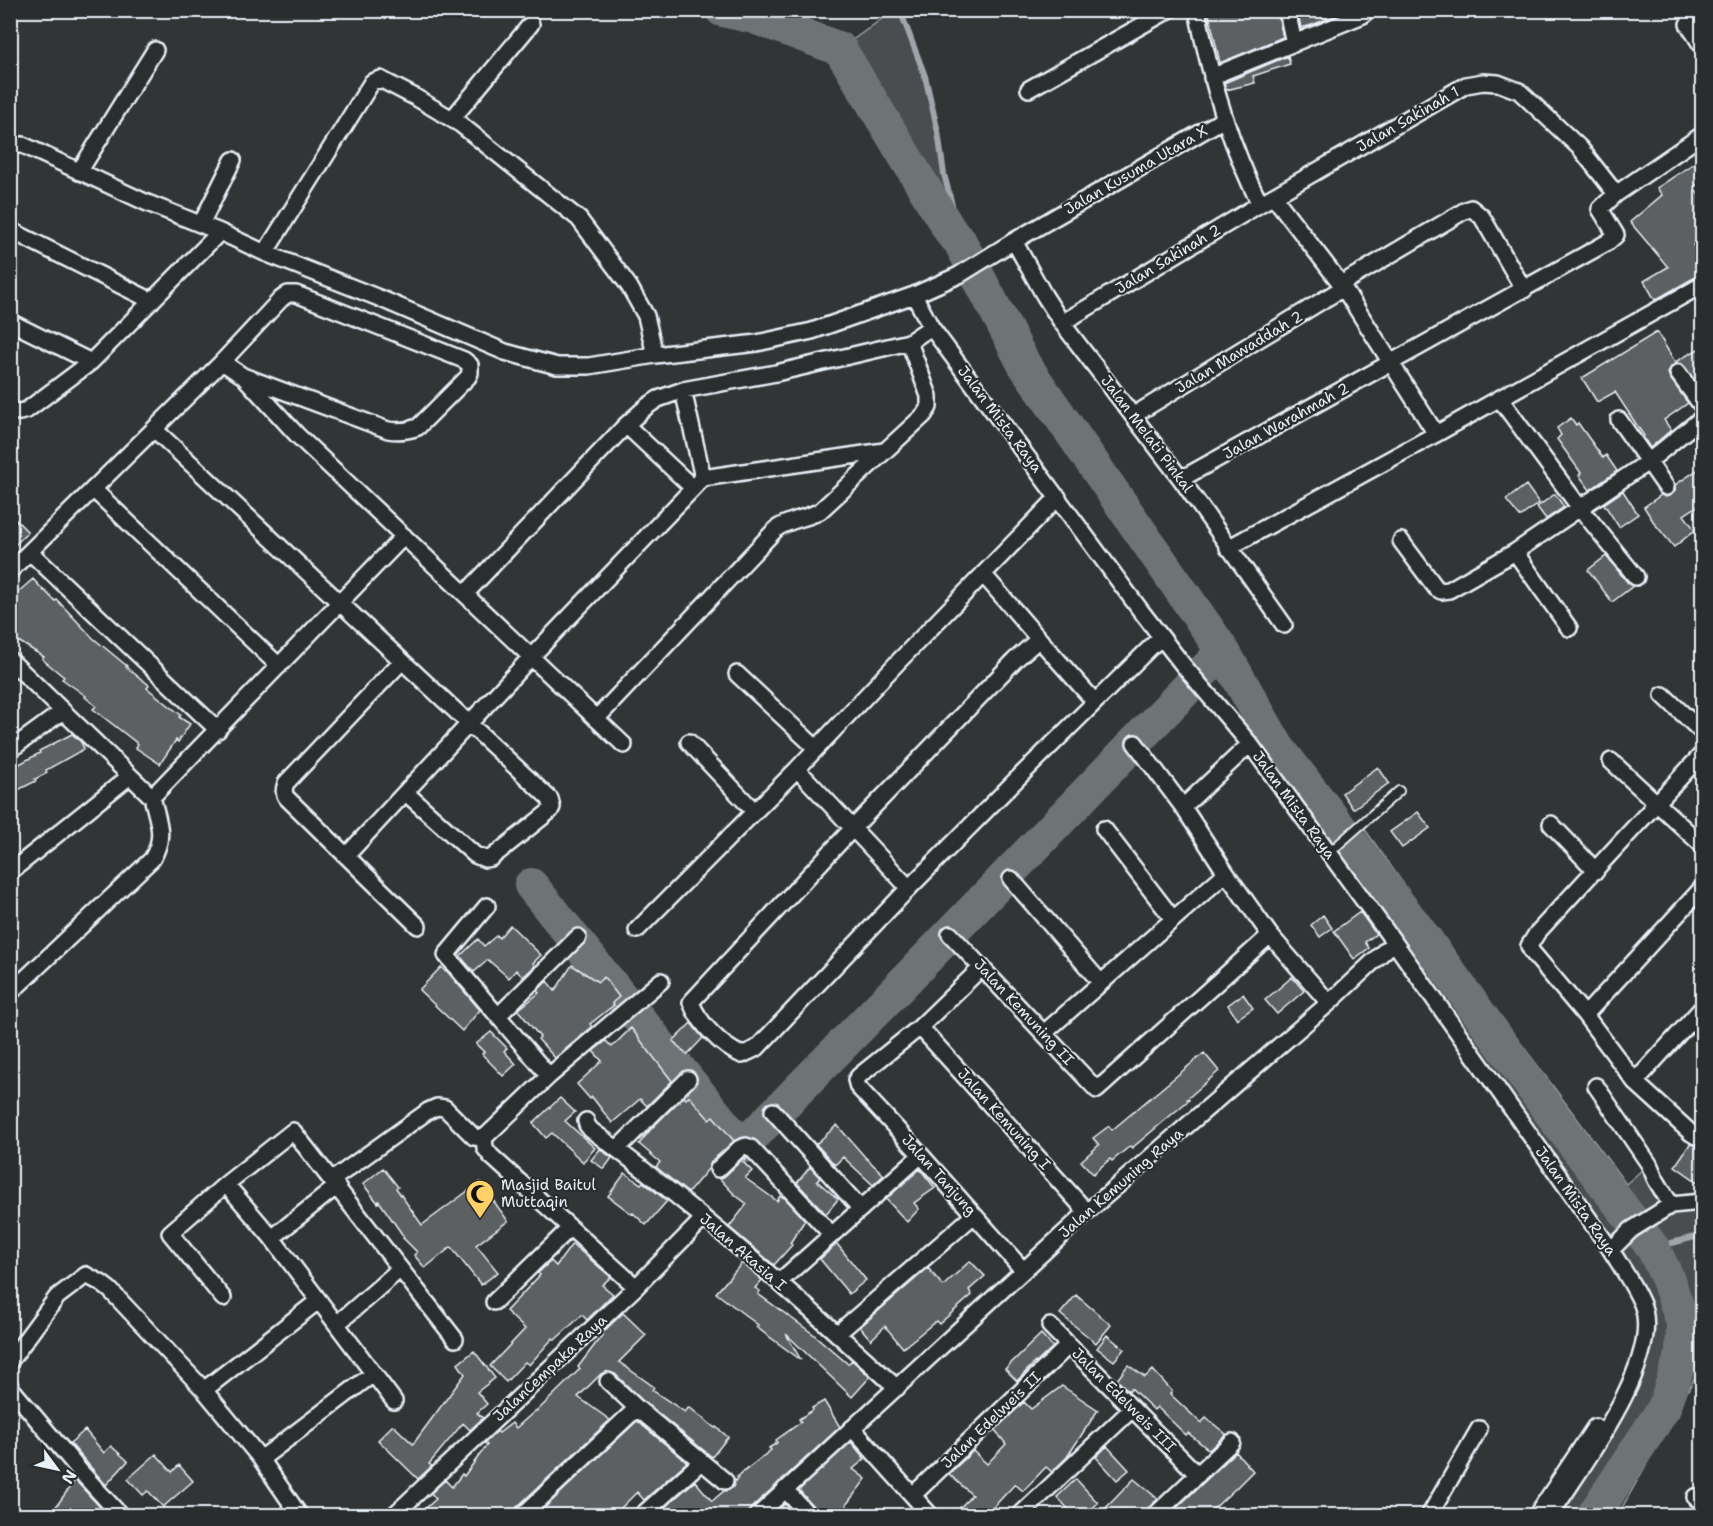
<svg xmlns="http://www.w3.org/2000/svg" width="1713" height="1526" font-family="'Shantell Sans',sans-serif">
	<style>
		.green { fill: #494d4f; stroke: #989fa4; stroke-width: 1.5 }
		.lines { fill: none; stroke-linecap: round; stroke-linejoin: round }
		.stream { stroke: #9fa5aa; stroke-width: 6 }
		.river { stroke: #6e7376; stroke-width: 34 }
		.building { fill: #5c6063; stroke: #e8f1f8; stroke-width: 1.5 }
		.lane-casing { stroke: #e8f1f8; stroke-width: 12 }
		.street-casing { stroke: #e8f1f8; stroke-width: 20 }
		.lane { stroke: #2a2d2e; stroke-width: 8 }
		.street { stroke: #2a2d2e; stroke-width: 15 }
		.labels { text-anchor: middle; stroke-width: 4.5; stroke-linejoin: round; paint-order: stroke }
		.street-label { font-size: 15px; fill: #e8f1f8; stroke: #2a2d2e }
		.poi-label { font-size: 15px; fill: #e8f1f8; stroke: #2a2d2e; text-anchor: start }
	</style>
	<rect width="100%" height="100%" fill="#323536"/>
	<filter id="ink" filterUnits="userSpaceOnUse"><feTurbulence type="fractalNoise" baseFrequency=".0167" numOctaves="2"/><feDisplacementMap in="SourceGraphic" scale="12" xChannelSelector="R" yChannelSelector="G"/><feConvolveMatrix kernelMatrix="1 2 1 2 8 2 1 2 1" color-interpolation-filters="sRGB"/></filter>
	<g filter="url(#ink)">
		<path class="green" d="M893,11H900L925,76L938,132L944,174L959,232L982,253L959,273L952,234L840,49Z
			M1361,824L1434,927L1626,1184L1649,1164L1671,1205L1702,1202V1365L1618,1515H1550L1622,1402L1644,1310L1330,853Z"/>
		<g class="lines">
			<path class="stream" d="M722,10L754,17L803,33L840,49L952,234L959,240V232L944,174L938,132L925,76L900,10
				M1653,1248L1702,1235"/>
			<path class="river" d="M1210,633L1223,651L1277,746L1424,937L1561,1127L1653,1248L1667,1277L1683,1323L1682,1354L1664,1408L1593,1516
				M531,885L742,1147L900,986L1223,651L1024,364L959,240L952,234L840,49L754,17L722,10"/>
		</g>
		<path class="building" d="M1208,10H1277L1283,37L1220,63Z
			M1297,10H1347V11L1312,25L1301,28Z
			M1288,56L1290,64L1253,76L1255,83L1226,90L1224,83Z
			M1702,158V181L1694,187L1702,200V238L1693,245L1702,260V275L1697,276L1655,300L1644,281L1668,267L1630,222L1662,195L1657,188Z
			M1657,332L1675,362L1702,347V390L1682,364L1676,363L1672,366L1668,373L1670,378L1688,403L1664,420L1671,430L1650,448L1643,437L1644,436L1615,392L1597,402L1582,378Z
			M1571,418L1576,425L1578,423L1603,458L1606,455L1617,471L1590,490L1579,475L1581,473L1557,439L1561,435L1557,428Z
			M1702,467V503L1684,515L1695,530L1674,547L1655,524L1644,507L1661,495L1666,497L1671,495L1675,491V485Z
			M1526,485L1539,503L1520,517L1506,500Z
			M1623,491L1638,514L1619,527L1604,504Z
			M1555,494L1564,507L1546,519L1537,507Z
			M10,514L28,532L10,550Z
			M1606,556L1628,583L1633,586L1612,602L1588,570Z
			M33,579L44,591H45L55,601L57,600L93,638L127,666L126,667L149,685L147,688L181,715L179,717L190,724L178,742L176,740L160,764L136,748L138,744L93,709L96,706L85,697L86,696L62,679L64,677L42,659L44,657L10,636V599Z
			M72,734L81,742L84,749L46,770L47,773L35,779L36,781L10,794V769L40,753L39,751Z
			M1378,767L1389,783L1353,809L1342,793Z
			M1418,812L1430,828L1402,848L1390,832Z
			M1360,912L1376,934L1365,942L1369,948L1354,959L1334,931Z
			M1323,915L1332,928L1320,937L1311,925Z
			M510,925L541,955L533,963L535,966L523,977L516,970L509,978L488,960L474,972L460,956L478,939L484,946L497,935L499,938Z
			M572,965L598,982L604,977L619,997L612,1003L614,1005L590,1024L592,1027L555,1058L538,1039L540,1037L518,1010L539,993L537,991L547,981L555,991Z
			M441,967L445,971L446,970L480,1010L462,1031L419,990Z
			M1292,977L1304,991L1277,1014L1265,1000Z
			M1243,994L1253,1008L1237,1019L1228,1005Z
			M691,1023L703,1038L687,1055L673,1041Z
			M631,1028L672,1081L647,1106L640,1099L612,1123L592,1097L590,1099L577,1084L602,1061L593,1051L606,1041L612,1047Z
			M491,1032L507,1048L504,1051L516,1064L503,1076L482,1054L484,1052L476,1044Z
			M1204,1053L1219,1071L1187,1099L1189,1100L1132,1148L1130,1146L1112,1161L1110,1159L1093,1174L1081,1161L1099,1145L1093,1138L1109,1126L1112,1130Z
			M684,1096L686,1099L689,1096L709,1119L713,1116L734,1141L711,1162L709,1168L688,1193L656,1167L660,1162L639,1144L651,1129Z
			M560,1098L575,1112L565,1121L595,1148L583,1162L552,1133L546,1138L533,1123Z
			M837,1125L865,1157L884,1175L873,1185L843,1157L835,1165L816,1144Z
			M1690,1144L1702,1148V1185L1675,1166Z
			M600,1149L612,1158L604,1169L591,1160Z
			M746,1156L747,1158L743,1162L752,1171L745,1178L777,1201L780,1196L785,1198L805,1220L790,1243L792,1245L774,1265L729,1227L747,1204L734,1194L720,1179L725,1176Z
			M810,1167L820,1178L817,1181L838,1199L826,1214L797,1183Z
			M383,1168L398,1187L396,1188L422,1225L480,1182L508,1221L476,1245L498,1272L481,1285L451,1247L425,1268L414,1255L417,1252L403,1238L404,1237L379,1201L378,1203L363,1184Z
			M920,1169L935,1188L914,1203L919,1209L907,1222L886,1199Z
			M625,1173L641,1184L643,1182L667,1201L646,1225L633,1213L632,1214L608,1196Z
			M572,1244L611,1277L602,1285L613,1294L587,1320L582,1315L555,1340L553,1338L529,1365L525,1362L506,1382L490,1366L525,1329L506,1311L540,1275L538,1273L551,1261L556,1266Z
			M837,1244L866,1280L849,1294L820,1259Z
			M970,1261L985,1276L969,1290L972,1295L939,1324L936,1321L903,1348L885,1326L871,1340L860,1327L928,1268L943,1286Z
			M742,1263L762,1280L755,1288L760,1291L758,1294L812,1333L848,1364L852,1360L870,1377L852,1397L786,1334L801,1360L756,1327L758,1325L716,1293Z
			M1076,1295L1111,1325L1096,1343L1060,1314Z
			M623,1313L646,1335L619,1362L654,1387L652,1390L685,1412L689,1407L715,1428L716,1427L728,1437L712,1457L643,1401L615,1374L606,1372L601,1374L578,1397L610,1420L515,1509L513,1515H418L436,1499L431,1493L445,1480L452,1487L462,1474L464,1476L487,1445L485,1443L497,1431L499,1433L512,1423L516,1428L535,1411H537L580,1369L578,1367L603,1334L602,1333Z
			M1041,1334L1053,1347L1036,1363L1035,1362L1017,1381L1005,1369Z
			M1107,1335L1124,1349L1114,1361L1097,1348Z
			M474,1351L495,1378L477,1392L487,1404L477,1413L483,1418L470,1430L463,1423L429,1464L432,1466L418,1479L378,1440L393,1425L413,1444L465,1374L458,1364Z
			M1128,1365L1145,1377L1153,1370L1172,1391L1170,1394L1201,1423L1206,1418L1226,1434L1209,1450L1188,1433L1186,1435L1157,1407L1154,1410L1131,1388L1129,1391L1117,1380Z
			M1062,1386L1098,1410L1067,1457L1052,1472L1046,1467L1023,1491L1015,1484L986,1515H953L972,1495L949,1474L973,1451L987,1464L1006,1444L995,1430L1024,1402L1031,1409Z
			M824,1401L840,1427L750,1509L748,1515H656L695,1481L712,1501L724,1491L729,1490L733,1487L735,1481L738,1478L737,1477L771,1450L769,1448L777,1443L776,1440L801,1422L799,1419L813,1410L812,1408Z
			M637,1421L687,1462L644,1500L637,1492L614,1515H537Z
			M85,1430L104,1453L111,1446L128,1461L106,1485L70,1443Z
			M851,1442L865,1459L853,1469L866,1479L846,1505L855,1515H819L816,1510L799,1490Z
			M1107,1446L1129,1470L1117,1480L1096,1457Z
			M1236,1452L1253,1471L1237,1487L1207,1515H1169Z
			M156,1454L172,1472L179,1465L193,1481L163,1507L148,1491L143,1495L128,1479Z
			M1076,1479L1098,1503L1085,1515H1074L1057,1497Z
			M1134,1479L1158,1499L1147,1509L1145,1515H1099Z
			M75,1480L101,1508L96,1515H50Z
			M785,1504L796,1515H772Z"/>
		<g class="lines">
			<g class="lane-casing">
				<path id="lane" d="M1330,853L1339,844L1399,791"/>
			</g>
			<g class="street-casing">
				<path id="street" d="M1197,10C1210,77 1229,143 1260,204
					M1287,10L1294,44
					M1702,14L1688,24L1702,46
					M1212,78L1225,71L1363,15L1366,10
					M1029,89L1169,10
					M452,119L531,24
					M10,145H23L145,202L220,232L265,253L379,298L505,352L557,366H589L655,355L757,343L812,331L914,295L959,275L1014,241L1224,119
					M79,172L155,50
					M1274,197L1341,284L1436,434L1702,285
					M201,224L233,160
					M10,230L152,301
					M1014,241L1044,295L1062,323L1181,479L1284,625
					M265,253L372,82L380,79L415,97L460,124L579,219L629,286L646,316L655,355
					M1341,284L1464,211L1471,208L1482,217L1524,290
					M914,295L931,327L1141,611L1183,665L1250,744L1394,942L1611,1250C1620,1265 1640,1294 1644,1310C1658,1367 1580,1468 1550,1516
					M10,322L91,362
					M1062,323L1260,204L1466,85L1483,82L1498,83L1519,91L1580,148L1616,194
					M1678,373L1702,406
					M245,378L298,436L624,745
					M683,390L703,478
					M1500,399L1580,508L1636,577
					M10,411L20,412L27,410L91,362L220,232
					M1134,415L1343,288
					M1619,420L1666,487
					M626,425L693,488
					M154,429L550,799L552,807L550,811L491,858L485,859L475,855L406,793
					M1181,479L1608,242L1616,235L1600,209L1616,194L1702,135
					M93,489L279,666
					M1401,541L1436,588L1441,591L1449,590L1515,552L1648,462L1702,418
					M1228,548L1436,434
					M30,552L218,730
					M1515,552L1569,628
					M10,571L222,362L281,299L288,294H296L464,360L470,365V373L468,377L418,427C407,431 399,432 388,430L243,376L222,362
					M983,574L1039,639L1015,660L853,828L691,1002C698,1022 722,1047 742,1055L757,1048L909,888L1013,783L1161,637
					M465,594L626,425L646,407L658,399L683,390L776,373L909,342L931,327
					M1039,639L1095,702
					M10,660L152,797L404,536
					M402,661L286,783C284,789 283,793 287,798L418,926
					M737,674L816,748
					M1663,695L1702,732
					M596,719L776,529C789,519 806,519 820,511L924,415L929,407V396L909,342
					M689,742L754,811
					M1135,743L1183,807L1226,873L1270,935L1329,1003
					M10,750L63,711
					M1702,754L1537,933L1529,946L1532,952L1585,1015L1635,1082L1691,1133L1696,1136H1702
					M1611,761L1702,845
					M797,769L909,888
					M1183,807L1250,744
					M1551,824L1596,871
					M1104,829L1173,919
					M346,856L531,657L703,478L884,451
					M10,872L130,776
					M1011,879L1101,983
					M487,906L446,955L549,1076
					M637,930L797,769L897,663L1058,497
					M950,934L1097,1090L1270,935
					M982,967L920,1027L859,1076L856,1080L858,1087L921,1155L1023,1270
					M10,993L152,859C166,836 158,822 152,797
					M1585,1015L1702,888
					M498,1016L578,937
					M920,1027L1087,1212
					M1044,1033L1226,873
					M1635,1082L1702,1008
					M1596,1086L1649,1164L1656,1180L1671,1205
					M773,1111L861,1209
					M586,1121L587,1125L591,1130C699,1209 798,1298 897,1388
					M617,1149L688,1079
					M718,1169L740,1148L746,1146L751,1148L832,1235
					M332,1180L428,1111L437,1107L445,1108L474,1137L484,1138
					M226,1184L293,1131L455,1339
					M272,1238L337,1186
					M1611,1250L1631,1230L1671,1205L1702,1202
					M779,1282L921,1155
					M636,1287L491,1156L485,1148L484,1138L549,1076L661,981
					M223,1298L170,1233L226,1184L272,1238L394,1401
					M494,1302L570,1228
					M337,1324L400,1269
					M1050,1326L1198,1475
					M837,1334L974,1215
					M10,1361L57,1297L86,1275L101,1283L110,1290L204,1390L261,1459L300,1516
					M608,1381L637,1408L725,1481
					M10,1387L80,1471L121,1516
					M204,1390L318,1301
					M852,1428L931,1516
					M261,1459L373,1374
					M785,1489L809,1516
					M913,1495L1069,1345
					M1695,1497L1702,1502
					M393,1516L636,1287L704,1218
					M522,1516L637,1408
					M641,1516L701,1462
					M757,1516L1087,1212L1329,1003L1394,942
					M1019,1516L1132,1409
					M1154,1516L1232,1442
					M1429,1516L1479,1429
					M1536,1516L1595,1427"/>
			</g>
			<use href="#lane" class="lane"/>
			<use href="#street" class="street"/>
		</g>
	</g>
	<defs>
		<g id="mosque-pin" transform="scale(1.5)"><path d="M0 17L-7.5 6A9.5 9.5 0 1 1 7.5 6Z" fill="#ffd166" stroke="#2a2d2e"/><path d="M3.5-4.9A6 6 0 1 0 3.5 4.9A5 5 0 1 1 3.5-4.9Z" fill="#111"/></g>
	</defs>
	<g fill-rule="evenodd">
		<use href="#mosque-pin" x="480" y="1194"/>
	</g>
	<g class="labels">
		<g class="street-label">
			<text transform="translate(1408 119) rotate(-30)" y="5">Jalan Sakinah 1</text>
			<text transform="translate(1136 170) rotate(-30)" y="5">Jalan Kusuma Utara X</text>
			<text transform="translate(1168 259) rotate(-31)" y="5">Jalan Sakinah 2</text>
			<text transform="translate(1239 352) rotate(-31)" y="5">Jalan Mawaddah 2</text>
			<text transform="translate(1000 419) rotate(53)" y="5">Jalan Mista Raya</text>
			<text transform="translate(1286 421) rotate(-29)" y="5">Jalan Warahmah 2</text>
			<text transform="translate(1147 434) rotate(53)" y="5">Jalan Melati Pinkal</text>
			<text transform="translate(1294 805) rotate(54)" y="5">Jalan Mista Raya</text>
			<text transform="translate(1024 1012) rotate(47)" y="5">Jalan Kemuning II</text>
			<text transform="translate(1004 1119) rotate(48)" y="5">Jalan Kemuning I</text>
			<text transform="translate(939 1175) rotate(48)" y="5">Jalan Tanjung</text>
			<text transform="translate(1121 1183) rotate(-41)" y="5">Jalan Kemuning Raya</text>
			<text transform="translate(1576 1201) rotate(55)" y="5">Jalan Mista Raya</text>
			<text transform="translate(743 1252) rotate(41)" y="5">Jalan Akasia I</text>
			<text transform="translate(550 1368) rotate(-43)" y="5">JalanCempaka Raya</text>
			<text transform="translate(1124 1400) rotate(45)" y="5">Jalan Edelweis III</text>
			<text transform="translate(991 1420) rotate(-44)" y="5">Jalan Edelweis II</text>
		</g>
		<g class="poi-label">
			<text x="501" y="1190">Masjid Baitul<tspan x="501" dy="17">Muttaqin</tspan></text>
		</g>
	</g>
	<rect width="1713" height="1526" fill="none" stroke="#2a2d2e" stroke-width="36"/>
	<rect x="18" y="18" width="1677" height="1490" fill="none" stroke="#e8f1f8" stroke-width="2" filter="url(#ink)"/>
	<g transform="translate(57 1469) rotate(123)" stroke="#2a2d2e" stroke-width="4.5" paint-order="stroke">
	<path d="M0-4.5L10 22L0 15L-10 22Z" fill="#e8f1f8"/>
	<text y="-9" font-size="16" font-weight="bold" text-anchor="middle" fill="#e8f1f8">N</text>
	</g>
</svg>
